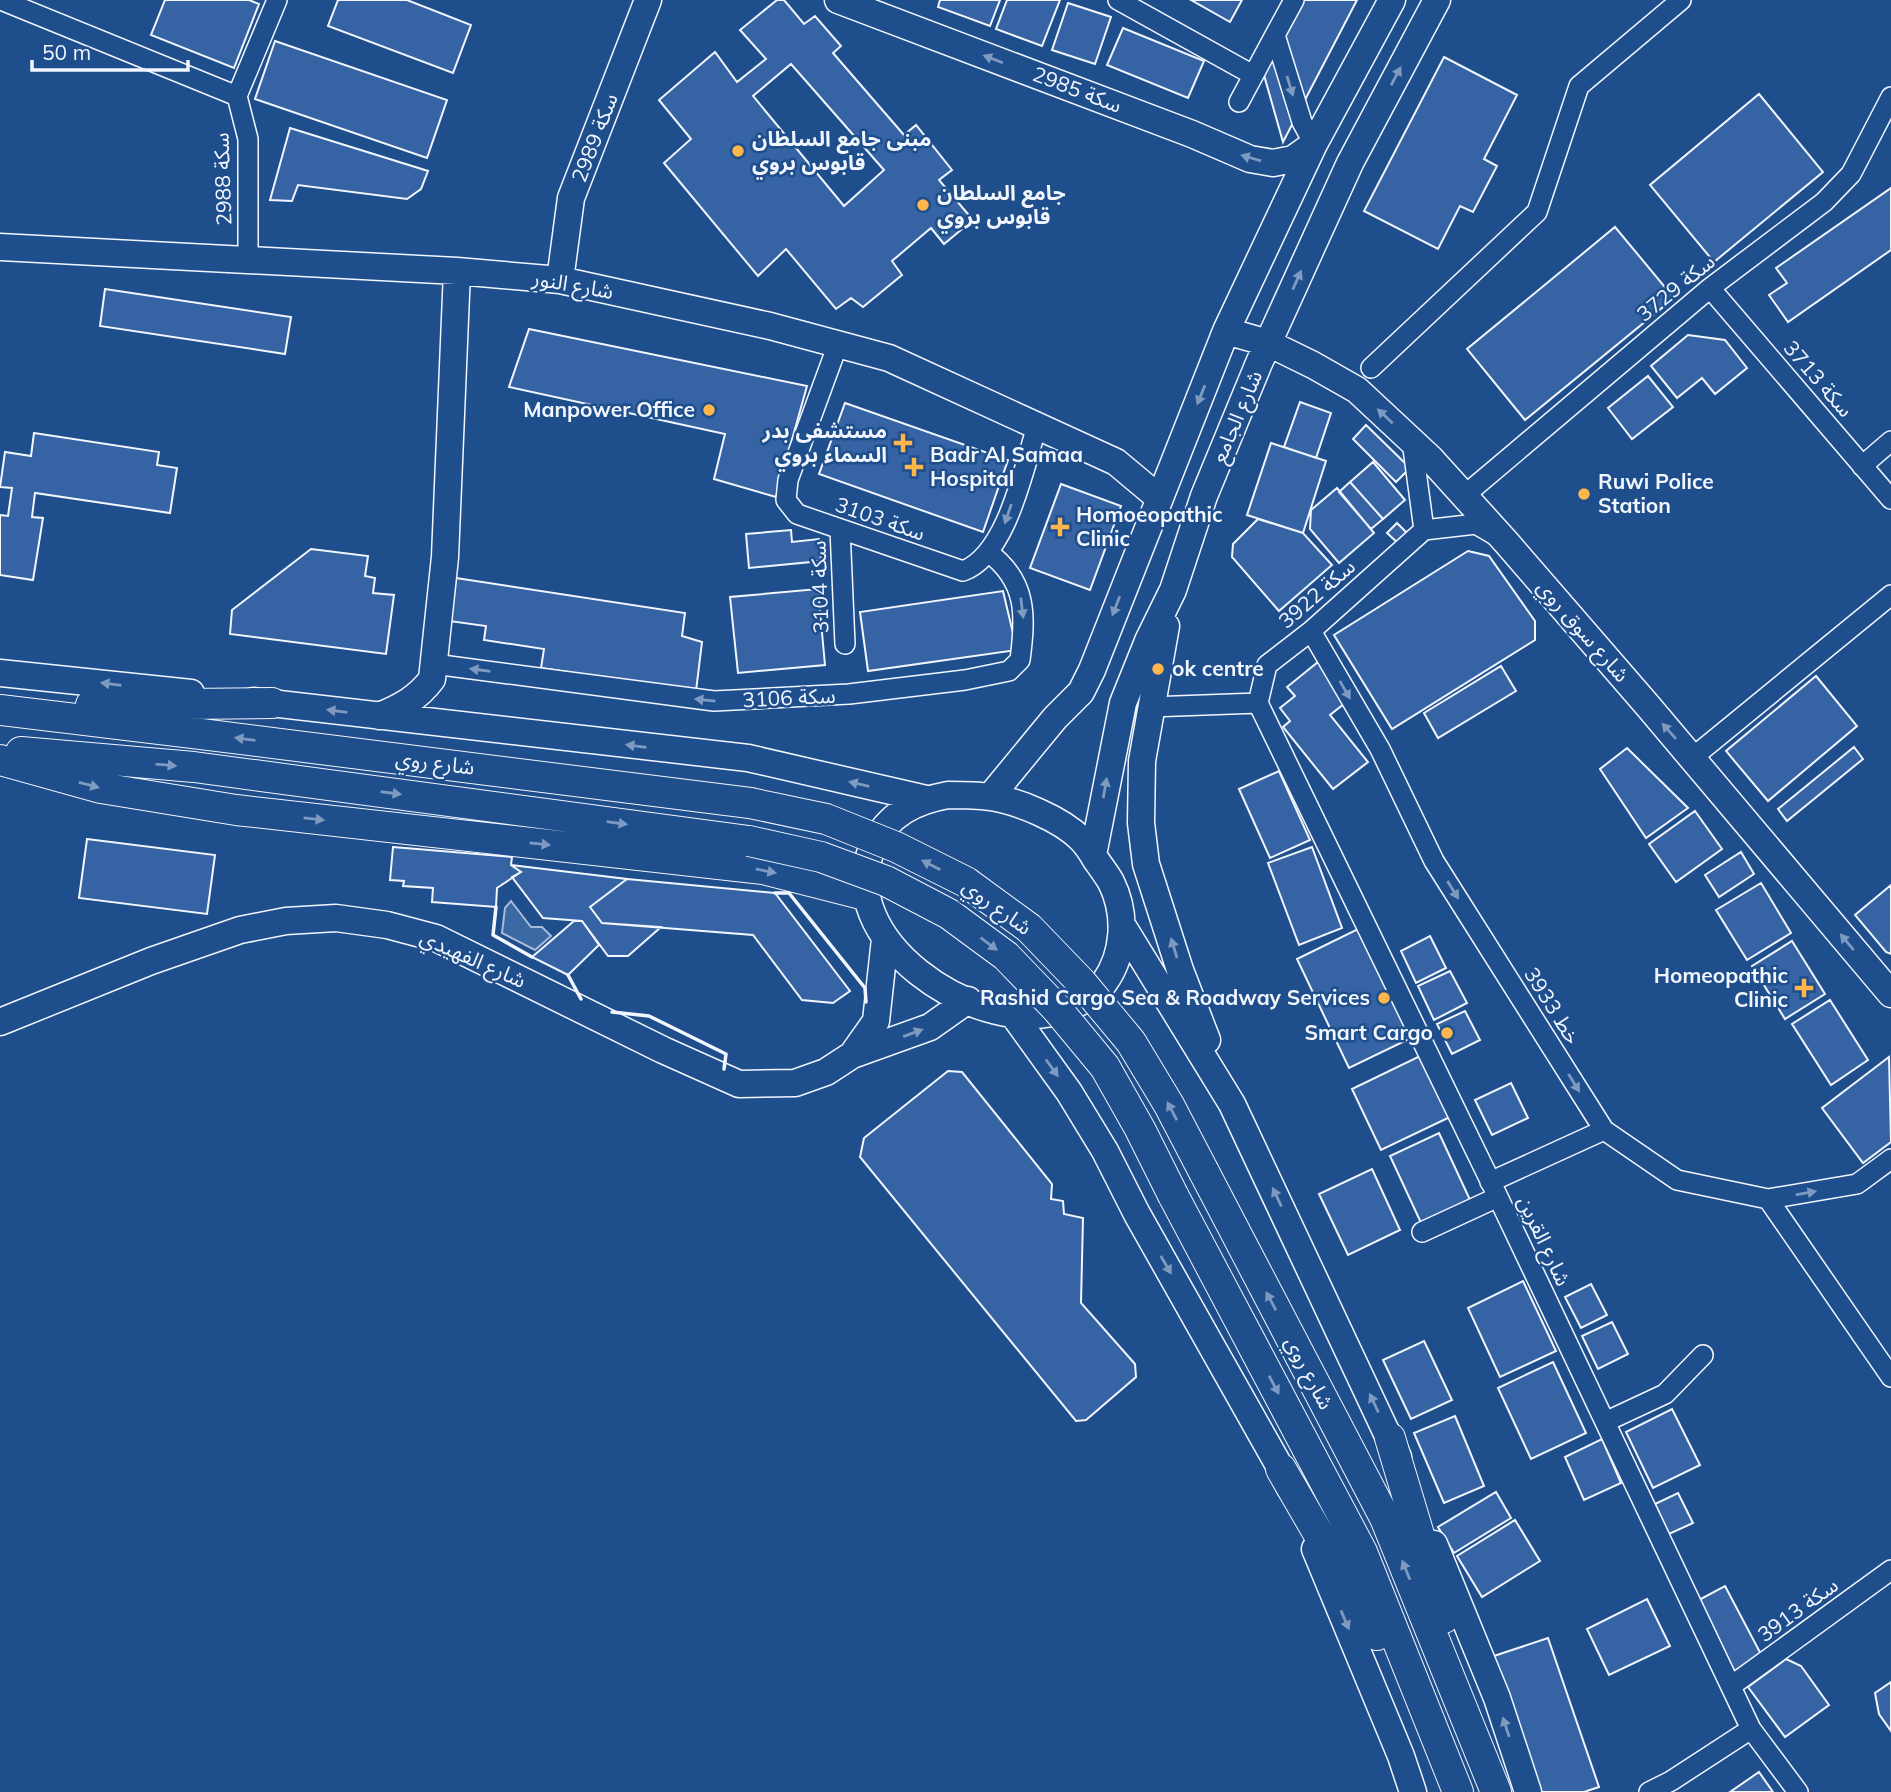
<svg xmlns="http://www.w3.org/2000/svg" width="1891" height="1792" font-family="Mulish,'Noto Sans Arabic',sans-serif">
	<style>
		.water { fill: #3b69a3; stroke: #a8bbd7; stroke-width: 2 }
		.building { fill: #3563a3; stroke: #f2f6ff; stroke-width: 2; fill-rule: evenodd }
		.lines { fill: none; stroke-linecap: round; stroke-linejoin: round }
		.street-casing { stroke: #f2f6ff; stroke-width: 22 }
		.secondary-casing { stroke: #f2f6ff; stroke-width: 29 }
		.primary-casing { stroke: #f2f6ff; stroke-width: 32 }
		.street { stroke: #1f4e8c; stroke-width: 19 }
		.secondary { stroke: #1f4e8c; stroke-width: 26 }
		.primary { stroke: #1f4e8c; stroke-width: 30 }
		.primary-bridge-casing { stroke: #f2f6ff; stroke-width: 32; stroke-linecap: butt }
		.primary-bridge { stroke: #1f4e8c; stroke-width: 30 }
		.wall { stroke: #f2f6ff; stroke-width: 3.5 }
		.oneway { fill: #7e9ac0 }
		.poi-dot { fill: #ffb74d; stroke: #1f4e8c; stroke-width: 2.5 }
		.labels { text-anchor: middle; stroke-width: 5; stroke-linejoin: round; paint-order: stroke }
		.street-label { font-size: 21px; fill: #f2f6ff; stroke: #1f4e8c }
		.poi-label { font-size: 21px; font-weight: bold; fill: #f2f6ff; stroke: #1f4e8c; text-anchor: start }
	</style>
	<rect width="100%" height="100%" fill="#1f4e8c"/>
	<path class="water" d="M511,901L531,927H542L551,936L535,950L502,933L505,908Z"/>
	<path class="building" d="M165,0H249L259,4L234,68L151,35Z
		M338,0H407L471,25L453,73L328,26Z
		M777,0H784L804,24L815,16L841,46L833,53L904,135L916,125L952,170L939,180L973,220L944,244L931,228L892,261L902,275L863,307L851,298L836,309L786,249L758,276L664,163L691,139L659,100L715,52L737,82L766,59L740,30ZM791,64L884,170L844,206L753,96Z
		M940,0H1000L990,26L938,7Z
		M1007,0H1060L1042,46L996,29Z
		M1191,0H1242L1230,22Z
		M1298,0H1357L1283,142L1262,68Z
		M1068,3L1111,17L1095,64L1052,50Z
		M1123,28L1204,61L1188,98L1107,65Z
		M275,41L447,100L427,158L255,99Z
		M1444,57L1517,95L1484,159L1497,166L1473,212L1460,206L1438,249L1364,211Z
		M1759,94L1823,172L1714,262L1650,185Z
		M290,128L428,171L421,189L407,199L298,185L292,201L270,200Z
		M1891,188V250L1788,322L1769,295L1787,283L1776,268Z
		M1615,227L1674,298L1525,420L1467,349Z
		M105,289L291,317L285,354L100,326Z
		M529,329L807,386L776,497L714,479L725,434L509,387Z
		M1688,335L1725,340L1747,368L1715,394L1702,378L1677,398L1651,366Z
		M1648,376L1673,407L1632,439L1608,408Z
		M1300,402L1331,413L1316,458L1284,447Z
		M845,403L1008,460L983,532L819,474Z
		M1366,425L1410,468L1396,482L1353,439Z
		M34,433L159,452L157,465L177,468L170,513L35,493L32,517L43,518L33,580L0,575V515L8,516L12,488L0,487L5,452L31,456Z
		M1271,443L1326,461L1303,533L1247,515Z
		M1373,462L1405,500L1383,519L1350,482Z
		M1350,482L1383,519L1371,529L1339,492Z
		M1061,484L1121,506L1090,590L1030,568Z
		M1337,488L1374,533L1339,563L1310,529L1311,510Z
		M1258,519L1303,533L1332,565L1279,611L1232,557L1233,544Z
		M1397,523L1409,535L1400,545L1387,533Z
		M791,530L792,542L819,539L821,561L749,568L746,534Z
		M311,549L368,556L365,576L375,578L373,593L394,595L386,654L230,634L232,610Z
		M1468,551L1489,556L1535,621V640L1392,729L1334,635Z
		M456,578L685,613L682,636L702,642L696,691L541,668L544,649L484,640L486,626L449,621Z
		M818,589L825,665L738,673L730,597Z
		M1003,591L1017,650L868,671L860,612Z
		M1318,662L1349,700L1330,715L1368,762L1333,789L1283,727L1290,721L1280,708L1295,696L1287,687Z
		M1501,666L1516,691L1438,738L1424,713Z
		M1816,676L1857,726L1768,801L1726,751Z
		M1854,747L1863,759L1787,821L1778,809Z
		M1627,748L1688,808L1646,838L1600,769Z
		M1279,771L1310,840L1270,858L1239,789Z
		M1695,811L1722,849L1676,882L1649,844Z
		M87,839L215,855L207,914L79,898Z
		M393,847L512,857L511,865L521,872L497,888L496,907L432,902L433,888L403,886L404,881L390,880Z
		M1312,847L1342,928L1299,945L1268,863Z
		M1741,852L1754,874L1719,897L1705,875Z
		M511,865L627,879L590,907L602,923L661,927L628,956H608L582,921L543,918L512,877L521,872Z
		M627,879L775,893L850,991L833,1003L802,1000L753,935L602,923L590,907Z
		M1761,883L1791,933L1747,960L1716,910Z
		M1891,885V954L1886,952L1855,915Z
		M574,921H582L599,945L568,975L532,957Z
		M1358,929L1411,1038L1349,1068L1297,959Z
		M1430,936L1446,968L1416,983L1401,951Z
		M1792,941L1825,994L1785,1019L1752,966Z
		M1450,971L1467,1003L1434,1020L1418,986Z
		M1830,1000L1868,1060L1831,1085L1792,1024Z
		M1465,1011L1480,1040L1452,1054L1437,1024Z
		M1420,1056L1450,1117L1381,1150L1352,1089Z
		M1889,1057L1891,1142L1863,1163L1822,1108Z
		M948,1071L962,1072L1052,1184L1051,1199L1063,1201L1064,1214L1083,1218L1081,1303L1135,1364L1136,1377L1086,1420L1076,1421L860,1157L864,1138Z
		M1511,1083L1528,1118L1492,1135L1475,1100Z
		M1439,1133L1471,1202L1422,1225L1390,1156Z
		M1372,1169L1400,1230L1348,1255L1319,1194Z
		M1523,1281L1556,1351L1500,1377L1468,1308Z
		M1591,1284L1607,1315L1581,1328L1565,1297Z
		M1612,1322L1628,1354L1598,1369L1582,1336Z
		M1424,1341L1452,1400L1411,1419L1383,1360Z
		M1553,1362L1586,1433L1531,1459L1498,1388Z
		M1672,1409L1700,1465L1653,1488L1626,1432Z
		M1455,1416L1484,1486L1444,1503L1414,1433Z
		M1602,1439L1621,1483L1584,1500L1565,1457Z
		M1496,1492L1511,1518L1454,1553L1438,1527Z
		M1678,1493L1693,1523L1669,1534L1655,1504Z
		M1515,1520L1540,1561L1482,1597L1457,1556Z
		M1725,1586L1763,1658L1735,1673L1697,1601Z
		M1647,1599L1670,1646L1609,1675L1587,1629Z
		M1548,1638L1599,1787L1584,1792H1540L1494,1656Z
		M1786,1659L1801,1666L1829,1705L1785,1737L1748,1687Z
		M1891,1682V1731L1879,1714L1875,1693Z
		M1759,1772L1773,1792H1730Z"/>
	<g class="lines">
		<g class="street-casing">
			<path id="street" d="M1,0L237,96
				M1118,0L1253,75
				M1294,0L1275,35L1302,122L1314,144
				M1239,102L1275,35
				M248,260V139L237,96L277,0
				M1710,288L1891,499
				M838,344L788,480L786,500L797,514L963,571C1007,555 1024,467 1037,426
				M1371,368L1537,212L1579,86L1681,0
				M1412,441L1424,530
				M1862,466L1891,441
				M1465,495L1710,288L1824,202L1851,174L1891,97
				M840,529L845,644
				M1424,530L1476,524L1493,534
				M1311,631L1380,749L1434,861L1604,1130L1677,1180L1768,1199L1857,1184L1891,1159
				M434,664L714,701L849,694L965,680L1009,671L1020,660C1026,615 1027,581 988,552
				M1258,703L1498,1197L1751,1729L1798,1792
				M1258,703L1267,665L1311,631L1424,530
				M1150,707L1258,703
				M1692,758L1891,595
				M1490,1182L1604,1130
				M1768,1199L1891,1377
				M1422,1232L1498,1197
				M1605,1422L1665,1394L1703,1355
				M1731,1686L1891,1570
				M1649,1792L1671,1781L1751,1729"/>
		</g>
		<g class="secondary-casing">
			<path id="secondary" d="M838,0L1192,134L1250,159L1273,163L1293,159L1314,144
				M0,247L457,271L560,280L770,326L889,358L1116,462L1159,498
				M560,280L571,198L648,0
				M1226,331L1268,343L1313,365L1357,390L1430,458L1506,542L1648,706L1891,994
				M1166,626L1142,761L1141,823L1146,864L1180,970L1207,1040
				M0,673L191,693
				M253,701L748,758L926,799
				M379,716C401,707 418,698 432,679L445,557L457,271
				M948,795C962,795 977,795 990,797C1018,801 1061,819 1081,839C1087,845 1092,853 1096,860C1101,867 1107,875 1111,882C1127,914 1125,954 1104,983C1094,998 1071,1007 1055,1012C975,1034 831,939 873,846C888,814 915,801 948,795Z
				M990,797L1055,718L1081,692L1092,670L1226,331L1314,144L1392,0
				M1093,855L1123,703L1148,641L1173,590L1204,496L1259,363L1350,163L1437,0
				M1122,925L1232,1104L1398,1457
				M1012,1013L1069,1092L1105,1151L1137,1214L1281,1469L1290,1488
				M0,1022L151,961L240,930L286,921L336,918L387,925L436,938L663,1050L739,1084L795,1083L826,1072L852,1055L930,1027L968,1000
				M852,1055L876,1021L885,939
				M1434,1544L1497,1698L1528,1792
				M1315,1549L1401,1756L1413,1792"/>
		</g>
		<g class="primary-casing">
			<path id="primary" d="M91,705L272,703
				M0,710L193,733L750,803
				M21,752L194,767L749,841
				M0,760L101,788L236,810L763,869L865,895
				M1204,1172L1385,1518L1496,1792
				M1173,1195L1362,1552L1458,1792
				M1390,1438L1444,1618
				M1281,1469L1377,1635"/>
		</g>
		<use href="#street" class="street"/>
		<use href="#secondary" class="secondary"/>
		<use href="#primary" class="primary"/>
		<g class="primary-bridge-casing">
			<path id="primary-bridge" d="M750,803L826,819L896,847L966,882L1029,928L1082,983L1131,1042L1169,1105L1204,1172
				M749,841L821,857L886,881L949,914L1006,956L1057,1009L1105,1067L1140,1129L1173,1195"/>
		</g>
		<use href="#primary-bridge" class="primary-bridge"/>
		<path class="wall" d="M775,893H789L865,988L866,1002
			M496,907L493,935L532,957
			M568,975L581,999
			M612,1012L649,1016L726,1054L724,1069"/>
	</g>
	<defs><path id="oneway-solid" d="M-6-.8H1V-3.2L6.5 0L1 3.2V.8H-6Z" transform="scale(1.75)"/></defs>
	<g class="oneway">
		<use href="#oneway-solid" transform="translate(993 59) rotate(-159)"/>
		<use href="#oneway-solid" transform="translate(1396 76) rotate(-62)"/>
		<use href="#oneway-solid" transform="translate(1290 86) rotate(73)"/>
		<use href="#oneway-solid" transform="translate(1251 158) rotate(-164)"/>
		<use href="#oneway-solid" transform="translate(1297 280) rotate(-66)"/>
		<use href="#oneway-solid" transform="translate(1201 395) rotate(112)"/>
		<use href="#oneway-solid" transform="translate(1385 416) rotate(-137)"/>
		<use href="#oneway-solid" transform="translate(1008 514) rotate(109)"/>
		<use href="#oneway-solid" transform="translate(1116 606) rotate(111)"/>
		<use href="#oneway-solid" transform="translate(1022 608) rotate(83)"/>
		<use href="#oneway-solid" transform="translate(480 670) rotate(-172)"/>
		<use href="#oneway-solid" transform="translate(111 684) rotate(-173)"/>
		<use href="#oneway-solid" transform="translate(1345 690) rotate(60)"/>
		<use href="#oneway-solid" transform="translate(705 700) rotate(-174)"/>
		<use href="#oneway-solid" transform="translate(337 711) rotate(-173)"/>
		<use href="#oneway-solid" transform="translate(1669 731) rotate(-131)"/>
		<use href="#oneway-solid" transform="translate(245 739) rotate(-173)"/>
		<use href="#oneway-solid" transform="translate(636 746) rotate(-173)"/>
		<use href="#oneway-solid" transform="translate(166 765) rotate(5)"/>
		<use href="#oneway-solid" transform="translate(859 784) rotate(-167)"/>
		<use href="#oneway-solid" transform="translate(89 785) rotate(15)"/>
		<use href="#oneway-solid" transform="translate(1105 788) rotate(-80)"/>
		<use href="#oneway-solid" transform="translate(391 793) rotate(8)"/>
		<use href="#oneway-solid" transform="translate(314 819) rotate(6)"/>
		<use href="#oneway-solid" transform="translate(617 823) rotate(8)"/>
		<use href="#oneway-solid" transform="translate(540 844) rotate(6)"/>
		<use href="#oneway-solid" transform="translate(931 865) rotate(-153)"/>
		<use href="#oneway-solid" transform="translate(766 871) rotate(11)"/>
		<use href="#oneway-solid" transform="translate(1453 890) rotate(58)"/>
		<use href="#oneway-solid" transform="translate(1847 942) rotate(-130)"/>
		<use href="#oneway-solid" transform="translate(989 944) rotate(37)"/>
		<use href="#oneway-solid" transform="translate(1174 948) rotate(-107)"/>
		<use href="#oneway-solid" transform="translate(913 1033) rotate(-20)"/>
		<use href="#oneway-solid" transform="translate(1052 1068) rotate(54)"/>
		<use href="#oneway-solid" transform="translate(1574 1083) rotate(58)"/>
		<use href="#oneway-solid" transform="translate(1172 1111) rotate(-118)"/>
		<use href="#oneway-solid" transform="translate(1806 1193) rotate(-10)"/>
		<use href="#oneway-solid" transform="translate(1277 1197) rotate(-115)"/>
		<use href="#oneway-solid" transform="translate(1166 1265) rotate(60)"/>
		<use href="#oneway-solid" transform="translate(1271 1301) rotate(-118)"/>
		<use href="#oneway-solid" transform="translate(1274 1385) rotate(62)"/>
		<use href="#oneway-solid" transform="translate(1374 1403) rotate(-115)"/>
		<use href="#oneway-solid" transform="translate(1406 1570) rotate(-112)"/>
		<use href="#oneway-solid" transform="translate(1345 1620) rotate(67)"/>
		<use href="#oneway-solid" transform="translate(1506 1727) rotate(-108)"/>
	</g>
	<g class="poi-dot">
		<circle cx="738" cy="151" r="7"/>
		<circle cx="923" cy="205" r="7"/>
		<circle cx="709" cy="410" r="7"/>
		<path d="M899.5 432.5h7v7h7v7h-7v7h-7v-7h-7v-7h7z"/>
		<path d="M910.5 456.5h7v7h7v7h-7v7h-7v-7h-7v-7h7z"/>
		<circle cx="1584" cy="494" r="7"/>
		<path d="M1056.5 516.5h7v7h7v7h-7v7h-7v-7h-7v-7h7z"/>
		<circle cx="1158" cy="669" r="7"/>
		<path d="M1800.5 977.5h7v7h7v7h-7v7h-7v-7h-7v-7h7z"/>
		<circle cx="1384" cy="998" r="7"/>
		<circle cx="1447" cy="1033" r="7"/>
	</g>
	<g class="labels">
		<g class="street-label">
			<text transform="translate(1077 90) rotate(21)" y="7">سكة 2985</text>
			<text transform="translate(595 138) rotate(-69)" y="7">سكة 2989</text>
			<text transform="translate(223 179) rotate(-92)" y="7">سكة 2988</text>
			<text transform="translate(573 285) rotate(10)" y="7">شارع النور</text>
			<text transform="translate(1676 288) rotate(-39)" y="7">سكة 3729</text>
			<text transform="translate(1818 379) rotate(49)" y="7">سكة 3713</text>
			<text transform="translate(1237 417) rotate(-67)" y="7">شارع الجامع</text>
			<text transform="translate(880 519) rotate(19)" y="7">سكة 3103</text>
			<text transform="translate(820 587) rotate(-92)" y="7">سكة 3104</text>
			<text transform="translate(1317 594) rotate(-41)" y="7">سكة 3922</text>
			<text transform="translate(1583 631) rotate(49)" y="7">شارع سوق روي</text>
			<text transform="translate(789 698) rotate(-3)" y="7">سكة 3106</text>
			<text transform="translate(435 763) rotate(7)" y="7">شارع روي</text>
			<text transform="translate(997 907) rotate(36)" y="7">شارع روي</text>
			<text transform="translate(473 959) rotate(24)" y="7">شارع الفهيدي</text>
			<text transform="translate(1552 1006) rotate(58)" y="7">3933 خط</text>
			<text transform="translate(1544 1241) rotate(65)" y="7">شارع القرين</text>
			<text transform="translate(1309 1373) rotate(62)" y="7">شارع روي</text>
			<text transform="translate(1798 1610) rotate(-36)" y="7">سكة 3913</text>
		</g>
		<g class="poi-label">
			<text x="752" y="146">مبنى جامع السلطان<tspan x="752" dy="24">قابوس بروي</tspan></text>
			<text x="937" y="200">جامع السلطان<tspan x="937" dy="24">قابوس بروي</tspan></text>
			<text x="695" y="417" text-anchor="end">Manpower Office</text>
			<text x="887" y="438" text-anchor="end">مستشفى بدر<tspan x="887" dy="24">السماء بروي</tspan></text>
			<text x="930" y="462">Badr Al Samaa<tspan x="930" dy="24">Hospital</tspan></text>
			<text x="1598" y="489">Ruwi Police<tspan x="1598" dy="24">Station</tspan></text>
			<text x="1076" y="522">Homoeopathic<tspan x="1076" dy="24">Clinic</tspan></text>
			<text x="1172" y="676">ok centre</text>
			<text x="1788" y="983" text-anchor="end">Homeopathic<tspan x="1788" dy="24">Clinic</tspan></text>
			<text x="1370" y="1005" text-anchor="end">Rashid Cargo Sea &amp; Roadway Services</text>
			<text x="1433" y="1040" text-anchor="end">Smart Cargo</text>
		</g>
	</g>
	<path d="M32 60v10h156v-10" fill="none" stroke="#f2f6ff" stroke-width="3.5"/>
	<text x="42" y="60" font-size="21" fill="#f2f6ff" stroke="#1f4e8c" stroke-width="5" paint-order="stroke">50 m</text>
</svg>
